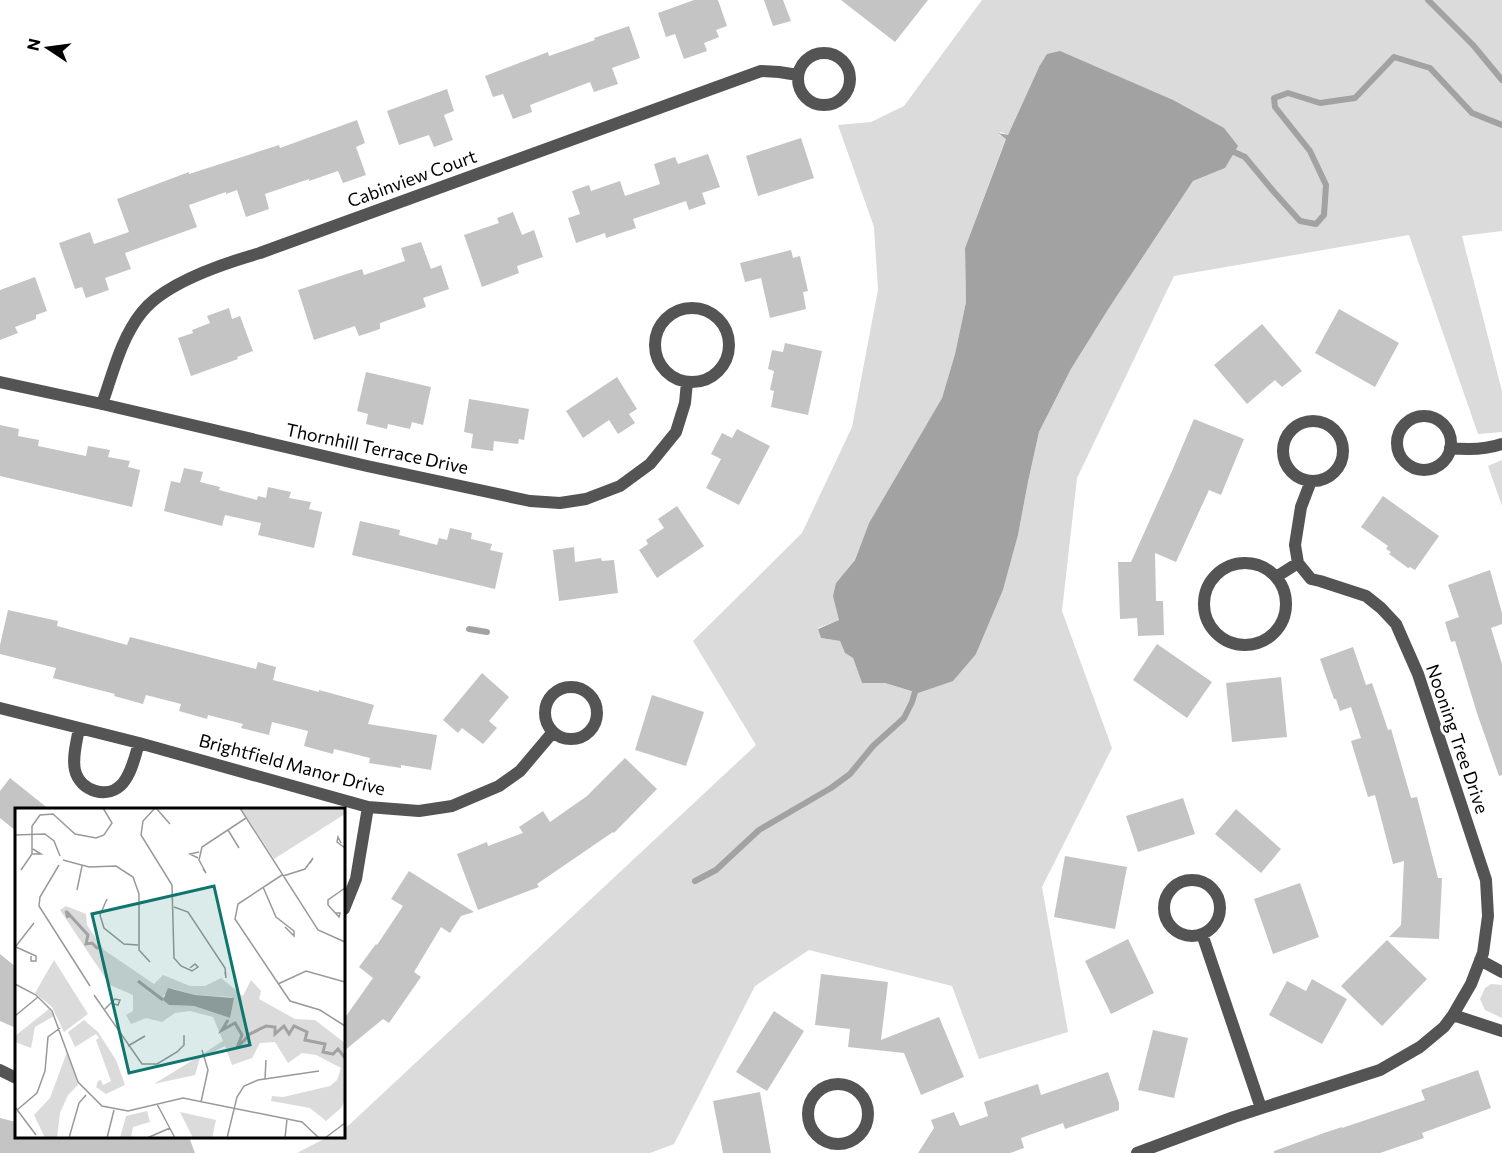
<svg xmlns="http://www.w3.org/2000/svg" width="1502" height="1153" font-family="Commissioner,sans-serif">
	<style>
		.green { fill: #dbdbdb; fill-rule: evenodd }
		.water { fill: #a2a2a2 }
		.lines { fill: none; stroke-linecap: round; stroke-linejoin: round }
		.stream { stroke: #a2a2a2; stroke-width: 6 }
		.building { fill: #c4c4c4 }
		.street { stroke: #545454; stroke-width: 12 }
		.labels { text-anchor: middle; stroke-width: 6; stroke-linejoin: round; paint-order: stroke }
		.street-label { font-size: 18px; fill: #000; stroke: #fff }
		.inset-river { fill: none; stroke: #a2a2a2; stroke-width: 3 }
		.inset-road { fill: none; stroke: #999; stroke-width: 1.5 }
		.view { fill: #0f766e; fill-opacity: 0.15; stroke: #0f766e; stroke-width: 3 }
		.inset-edge { fill: none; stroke: #000; stroke-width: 3 }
	</style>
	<rect width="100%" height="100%" fill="#fff"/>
	<path class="green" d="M982,0H1502V231L1462,236L1502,391V432L1478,434L1409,235L1174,276L1077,478L1062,611L1112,748L1042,887L1068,1032L979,1059L952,986L809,950L755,986L674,1144L650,1153H297L328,1137L344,1136V1128L349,1125L756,745L693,641L802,533L852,427L878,290L874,227L838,125L871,122L904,106ZM1039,67L1225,168L1193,181L1109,308L1071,369L1039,432L1028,482L1018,535L1003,590L976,654L918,693L885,683H862L853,658L845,653L840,641L821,638L818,628L839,620L836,583L855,560L869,523L942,398L955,354L966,302L965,248L1006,138L999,135L1000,132L1008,135Z
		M1502,460V506L1488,466Z
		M1491,984L1502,985V1018L1485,1010L1480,999L1485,988Z"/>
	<path class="water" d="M1060,51L1173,100L1224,128L1238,146L1225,168L1193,181L1109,308L1071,369L1039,432L1028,482L1018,535L1003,590L976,654L953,681L918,693L885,683H862L853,658L845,653L840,641L821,638L818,629L839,620L833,596L836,583L855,560L869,523L942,398L955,354L966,302L965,248L1006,139L998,133L1008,135L1039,67L1047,54Z"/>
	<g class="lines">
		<path class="stream" d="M1428,0L1473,45L1502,80
			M1234,152L1245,157L1274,192L1300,221L1316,224L1324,215L1326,185L1310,151L1275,107L1274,98L1288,93L1320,103L1355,98L1394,57L1430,68L1472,113L1502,125
			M469,629L487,632
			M695,881L716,870L759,830L831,788L850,774L873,746L904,718L912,702L915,692"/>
	</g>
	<path class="building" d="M694,0H718L727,26L716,30L719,37L704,43L707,51L684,59L675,34L666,37L658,13Z
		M764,0H783L791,21L773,26Z
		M841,0H928L895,42Z
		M629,26L640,58L612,68L618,84L594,92L590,82L530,105L532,112L513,119L503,94L493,97L485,76L548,52L549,56L595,40L594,38Z
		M447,89L454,111L444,115L453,140L434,147L429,135L399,145L387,111Z
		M357,120L365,143L356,147L366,175L343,183L338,171L309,181V179L265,194L269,209L246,217L237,190L226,194V192L189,205L197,227L125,253L131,269L105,278L109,290L86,298L82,287L75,289L59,243L90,232L94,244L129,232L117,199L189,172V174L279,145L280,148Z
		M801,138L814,178L758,196L746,156Z
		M708,154L720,187L702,193L706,204L689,210L686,201L633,219L636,228L606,238L605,233L576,243L568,218L580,214L572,191L589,185L591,191L620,181L625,196L660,184L654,164L675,157L678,164Z
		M513,212L522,235L534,230L543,257L517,266L519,273L482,287L464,235L499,223L497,218Z
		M421,242L431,269L441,265L449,289L423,298L426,307L380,323V329L359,336L355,326L314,340L298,290L362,269L364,275L405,261L401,248Z
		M791,250L793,258L800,256L808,291L803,292L806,309L770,318L761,278L745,282L740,263Z
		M35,277L47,311L36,315V319L15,327L18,333L0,340V290Z
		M229,308L232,319L240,316L253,351L237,357L238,359L191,376L178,338L193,333L192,330L210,323L207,316Z
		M1339,309L1399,343L1375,387L1315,353Z
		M1262,324L1302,371L1282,387L1275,380L1247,404L1214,365Z
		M785,343L822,351L808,415L771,407L774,391L770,390L774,371L768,369L772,350L783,352Z
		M366,372L431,387L423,425L412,422L410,429L388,424L387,429L366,424L368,414L357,411Z
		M617,377L637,409L629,414L635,423L618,434L609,420L583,438L566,411Z
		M469,399L529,409L524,440L519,439L518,444L494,441L493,451L471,448L473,434L464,432Z
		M1194,419L1244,439L1221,495L1209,490L1176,562L1155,553L1156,601H1163L1164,635L1138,636L1137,618L1120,619L1118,562H1131L1172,471Z
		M0,425L19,429L18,436L39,440L38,446L86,456L88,446L110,450L108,457L130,461L128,467L140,470L132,507L0,476Z
		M737,429L770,446L739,505L706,488L721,459L711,454L722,433L732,438Z
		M184,468L203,472L200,482L220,487L219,490L257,500L258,496L266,498L268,487L291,492L289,498L311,502L309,509L322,512L314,548L258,535L261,523L225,515L222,526L164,511L171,481L180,483Z
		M1383,496L1439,536L1415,570L1410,567L1408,568L1389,554L1391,552L1386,549L1388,546L1361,527Z
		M677,506L704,546L657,578L639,550L648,544L646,540L664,528L658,519Z
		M360,521L400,530L399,535L437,545L439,538L447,540L450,528L472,533L471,539L492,544L490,550L503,553L495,589L352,555Z
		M574,547L575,562L601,558L602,561L614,560L618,593L559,601L553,550Z
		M1490,570L1502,613V624L1491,628L1502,664V775L1499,776L1477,713L1455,641L1451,642L1445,622L1459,617L1448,585Z
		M8,610L58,621L57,626L127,645L130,637L256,669L258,662L276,667L273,680L319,692V690L374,705L368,724L437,735L431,770L401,765V768L369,763L370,758L334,749L333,754L304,746L308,731L272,722L269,735L241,728L243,724L208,715L207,719L179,711L181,704L146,695L143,704L114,696L115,694L53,678L56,668L0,654V645Z
		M1157,644L1212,682L1187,718L1133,680Z
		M1353,647L1366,685L1372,683L1388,730L1391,729L1411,798L1417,797L1438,878H1442L1439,939L1389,937L1401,925L1404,861L1393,864L1375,795L1368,797L1351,741L1361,738L1351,707L1340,711L1336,699H1334L1320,659Z
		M482,673L509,697L489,721L497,728L483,744L462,728L458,733L443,720Z
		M1281,677L1287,737L1232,742L1226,683Z
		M652,695L704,712L686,766L635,750Z
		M625,758L657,789L614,833L613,832L537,884L539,887L478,910L457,854L487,842L488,846L523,833L519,827L543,811L550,822L587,796Z
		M10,778L50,810H16V831L0,818V791Z
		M1183,798L1195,834L1138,852L1126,816Z
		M1236,809L1281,849L1261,873L1215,834Z
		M1065,856L1127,867L1115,929L1054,917Z
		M409,871L474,912L461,916L450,933L441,927L414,972L421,977L389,1023L383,1019L344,1051V1019L373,978L359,967L376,944L377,945L403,906L391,899Z
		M1300,883L1319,937L1273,954L1254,899Z
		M1128,939L1154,993L1111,1014L1085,961Z
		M1387,940L1427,979L1382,1026L1341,986Z
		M0,954L16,967V1028L0,1021Z
		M821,974L888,982L881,1040L939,1017L964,1077L921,1095L904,1053L848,1047L850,1029L815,1025Z
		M1312,979L1347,999L1322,1044L1269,1015L1287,981L1306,991Z
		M774,1011L804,1031L767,1091L736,1072Z
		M1153,1030L1188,1038L1174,1098L1138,1090Z
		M1478,1070L1491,1108L1422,1133L1424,1138L1380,1153H1274V1151L1324,1133L1342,1127V1128L1425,1100L1421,1090Z
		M1108,1072L1119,1103V1110L1065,1129L1063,1123L1021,1138L1024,1148L1010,1153H918L934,1128L931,1120L954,1112L960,1126L988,1116L984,1102L1038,1084L1041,1095Z
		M760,1092L771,1153H723L713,1101Z
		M0,1118L16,1122V1137H92L93,1139L143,1137H189L195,1153H0Z"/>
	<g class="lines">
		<path class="street" d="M798 79a26 26 0 1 1 52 0a26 26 0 1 1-52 0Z
			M655 345a37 37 0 1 1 74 0a37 37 0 1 1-74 0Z
			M0,382L102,404L367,466L530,501L560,503L586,499L620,486L650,464L676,432L685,403L687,382
			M102,404C113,373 121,338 142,312C165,283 225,263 260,253L761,71L779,72L798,75
			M1397 443a27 27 0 1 1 54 0a27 27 0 1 1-54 0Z
			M1283 451a30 30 0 1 1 60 0a30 30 0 1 1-60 0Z
			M1450,448C1468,450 1485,450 1502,444
			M1204 604a41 41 0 1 1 82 0a41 41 0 1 1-82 0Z
			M1298,563L1295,545L1301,507L1311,481
			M545 713a26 26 0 1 1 52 0a26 26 0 1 1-52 0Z
			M0,708L139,743L368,807L419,811L452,806L499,786L520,771L553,732
			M79,728C77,741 72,757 75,770C80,792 109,800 123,783C132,772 135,756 139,743
			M1164 908a28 28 0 1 1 56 0a28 28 0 1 1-56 0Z
			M344,909L356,879L368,807
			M1202,934L1261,1108
			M1480,960L1502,972
			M1453,1015L1502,1031
			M0,1070L16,1078
			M808 1114a30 30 0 1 1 60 0a30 30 0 1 1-60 0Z
			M1137,1153L1234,1117L1380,1070L1420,1047L1444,1027L1453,1015L1471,984L1483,953L1488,916L1486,880L1418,674L1396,624L1381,608L1366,596L1320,581L1311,579L1298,563L1276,577"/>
	</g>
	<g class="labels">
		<g class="street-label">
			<text transform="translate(412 179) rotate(-20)" y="6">Cabinview Court</text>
			<text transform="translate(377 449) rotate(12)" y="6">Thornhill Terrace Drive</text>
			<text transform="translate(1457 739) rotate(71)" y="6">Nooning Tree Drive</text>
			<text transform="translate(292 765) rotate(15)" y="6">Brightfield Manor Drive</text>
		</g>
	</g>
	<g transform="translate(15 808)">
		<rect width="330" height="330" fill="#fff"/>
		<path d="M226,0H330V6L259,51ZM51,98L71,106L72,117L89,142L139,176L148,167L175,178H190L206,170L228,188L236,172L246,183L244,191L280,211L300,212L330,235V292L326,300L311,313L295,300L256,293L257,288L268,289L315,278L322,272L326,260L301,247L287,245L273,255L260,234L245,235L237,250L217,257L210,238L190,248L189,245L208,233L198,209L175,203L160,205L147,214L131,210L116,216L111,207L118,203V187L95,177L45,102ZM158,181L180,187L217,189L215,210L179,198L154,197L148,188ZM39,152L73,206L49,224L37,199L20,185ZM34,201L39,208L20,219L16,240L0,234V228ZM69,212L83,224L101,252L110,277L91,286L81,279L83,273L86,272L88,277L96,273L81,232L84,230L81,226L60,239L53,224ZM52,244L63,277L53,287L45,305L42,330H30L19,307L35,290ZM186,247L180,267L139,276ZM132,303L135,314L118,319L116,330H105L111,308ZM165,304L201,312L197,330H178Z" fill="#dbdbdb" fill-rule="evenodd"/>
		<path d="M153,180L180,187L219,190L215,210L179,198L154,197L148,192Z" fill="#a2a2a2"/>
		<path class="inset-river" d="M53,110L51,103L73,127L71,136L77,135L83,141M123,173L148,192M213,212L207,222L220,215L227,227L222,240L235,226L251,218L260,219V226L269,218L274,226L279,218L292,224L290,232L310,236L308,244L318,246L323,241L330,250"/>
		<path class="inset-road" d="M140,0L128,13L126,27L157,77L159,150L166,158L177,163L183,159L180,156L175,160M141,0L155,16M225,0L303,122L330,134M213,22L224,40M0,27L30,26L39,33L45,48M326,35L323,29L322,34L330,40M17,46H26L18,41M183,50L175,46L184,44M48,52L74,59L101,58L118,69L124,86V142L135,154M44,57L25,89L24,98L75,178M188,61L191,65L184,52L187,39L231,10M6,62L17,46V18L25,7L38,6L60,26L81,30L89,27L97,15L88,0M267,67L223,96L220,111L275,193L305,202L330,218M268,68L290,61L298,50L295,55M248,79L261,109L279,123V128L270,119M62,82L67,58M92,91L85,107L89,120L109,136L123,137M159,99L173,104L210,160L211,170L210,164M320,105H325L324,109L313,97V92L330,80M1,138L19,115M1,139L21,148V153H16V148M0,176L21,187L37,203L63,274L87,298L113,303L168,290L287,314L304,330M263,176L291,163L330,174M79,187L127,256H142L162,244L169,237V227M90,201L100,191L105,192L103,197L99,196M0,208L23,189M113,238L130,228M250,271L251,252M186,294L193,262L187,242M142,296L160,330M0,299L21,327M2,302L22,285L30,263L33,229L45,220M54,330L64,295L71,287M92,330L99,302M132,330L155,320M212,330L222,289L229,278L243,272L304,263M270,330L272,311M310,330L330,315"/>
		<path class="view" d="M199,78L235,237L114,265L77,106Z"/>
		<rect width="330" height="330" class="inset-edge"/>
	</g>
	<g transform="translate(48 48) rotate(283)" stroke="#ffffff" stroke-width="4.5" paint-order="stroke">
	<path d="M0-4.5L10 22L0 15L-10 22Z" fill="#000000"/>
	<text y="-9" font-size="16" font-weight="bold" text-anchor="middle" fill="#000000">N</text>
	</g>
</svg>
